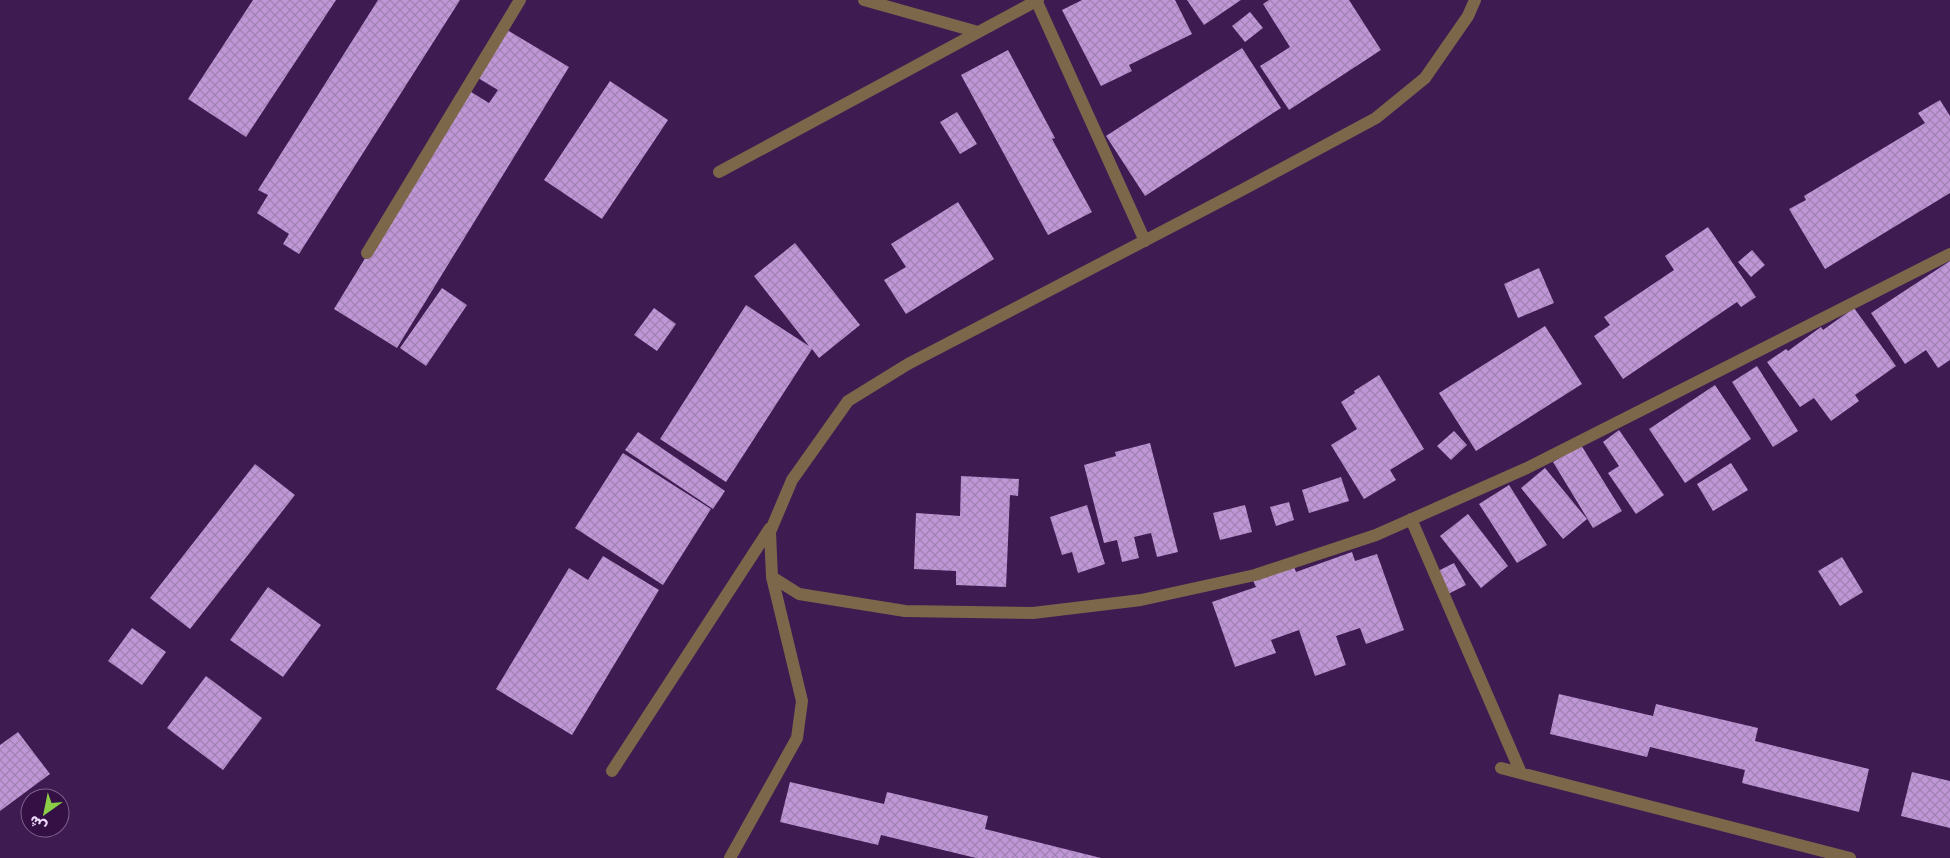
<svg xmlns="http://www.w3.org/2000/svg" width="1950" height="858" font-family="Rubik,Vazirmatn,sans-serif">
	<style>
		.building { fill: url(#building-cross-hatch) }
		.lines { fill: none; stroke-linecap: round; stroke-linejoin: round }
		.minor { stroke: #7d674b; stroke-width: 12 }
	</style>
	<defs>
		<pattern id="building-cross-hatch" width="8" height="8" patternUnits="userSpaceOnUse" patternTransform="scale(1.25)"><rect width="8" height="8" fill="#bf97d6"/><path d="M0 0l8 8M0 8l8-8" fill="none" stroke="#a182b3"/></pattern>
	</defs>
	<rect width="100%" height="100%" fill="#3e1b51"/>
	<path class="building" d="M253,0H336L246,137L188,99Z
		M378,0H460L299,254L283,244L289,234L257,213L268,195L258,190Z
		M1082,0H1175L1192,34L1129,65L1132,71L1101,86L1062,10Z
		M1187,0H1241L1204,25Z
		M1269,0H1349L1381,50L1289,110L1260,66L1290,47L1263,4Z
		M1250,12L1263,28L1245,42L1232,26Z
		M507,30L569,67L397,348L334,309L468,90L489,103L498,90L478,78Z
		M1242,48L1281,108L1145,196L1106,136Z
		M1008,50L1055,138L1052,139L1092,212L1048,235L961,75Z
		M610,81L668,120L602,219L544,180Z
		M1940,100L1950,116V193L1825,269L1789,209L1806,200L1804,196L1925,123L1918,113Z
		M957,112L977,144L960,154L940,122Z
		M958,202L994,259L906,314L884,280L906,267L891,244Z
		M1708,227L1756,297L1741,307L1737,302L1623,379L1594,336L1610,325L1604,317L1674,270L1665,256Z
		M795,243L860,325L819,358L812,349L726,482L660,439L746,305L809,346L754,276Z
		M1752,250L1765,265L1751,277L1738,262Z
		M1950,261V360L1938,368L1926,350L1905,364L1871,313Z
		M1539,268L1554,303L1518,318L1504,284Z
		M442,288L467,305L426,366L400,348Z
		M654,308L676,324L657,351L634,335Z
		M1854,308L1896,366L1855,395L1859,401L1831,421L1814,398L1800,407L1767,362L1786,349L1788,351L1821,327L1823,330Z
		M1545,326L1582,384L1476,451L1439,393Z
		M1757,366L1798,431L1773,447L1732,382Z
		M1379,375L1424,449L1390,470L1396,480L1364,499L1331,445L1357,429L1341,402L1355,393L1354,391Z
		M1715,385L1751,439L1685,483L1649,429Z
		M1619,430L1664,495L1636,514L1608,473L1619,466L1603,442Z
		M1454,431L1467,445L1451,460L1437,446Z
		M638,432L725,491L713,509L625,450Z
		M1150,443L1178,552L1157,557L1151,533L1134,537L1139,558L1122,562L1117,540L1104,543L1084,465L1116,456L1115,452Z
		M1581,445L1622,511L1593,528L1553,462Z
		M623,453L711,509L663,585L575,528Z
		M1731,463L1748,490L1713,511L1697,484Z
		M255,464L295,495L190,629L150,598Z
		M1545,468L1587,519L1563,539L1521,488Z
		M961,476L1019,479L1018,496L1010,495L1006,587L956,585V571L914,569L916,513L960,516Z
		M1341,477L1349,501L1309,513L1302,490Z
		M1509,485L1547,545L1517,563L1479,504Z
		M1289,502L1294,520L1276,526L1270,507Z
		M1087,505L1105,564L1078,573L1072,552L1062,555L1050,517Z
		M1245,505L1252,532L1220,540L1213,513Z
		M1468,514L1508,566L1481,588L1440,536Z
		M1352,552L1355,561L1377,554L1404,630L1366,644L1360,628L1336,636L1346,665L1315,676L1299,630L1271,640L1276,653L1235,667L1212,602L1256,587L1252,578L1293,564L1296,572Z
		M603,556L659,590L572,735L496,689L569,568L588,580Z
		M1842,557L1863,592L1840,606L1818,571Z
		M1454,563L1466,585L1446,595L1434,573Z
		M268,587L321,625L283,677L230,640Z
		M132,628L166,652L142,685L108,661Z
		M206,676L262,718L223,770L167,728Z
		M1559,694L1653,716L1656,704L1758,728L1755,741L1869,769L1859,812L1742,783L1745,770L1650,747L1647,757L1550,734Z
		M18,732L50,774L0,811V745Z
		M1912,772L1950,781V828L1901,816Z
		M790,782L884,804L887,792L988,816L985,829L1101,858H976L881,835L878,845L780,822Z"/>
	<g class="lines">
		<path class="minor" d="M864,0L978,32
			M1036,0L1145,241
			M1475,0L1468,16L1425,78L1376,118L1242,190L908,364L848,401L792,480L770,532L772,577L799,594L905,611L1033,613L1141,600L1255,575L1376,535L1527,468L1950,254
			M719,172L1038,0
			M367,253L520,0
			M1411,519L1521,773
			M1501,768L1850,858
			M612,771L770,528
			M731,858H730L797,738L802,701L772,577"/>
	</g>
	<g transform="translate(45 813) rotate(213)"><circle r="24" fill="#341045" stroke="#7e608d"/>
	<path d="M0-4L9 19L0 12L-9 19Z" fill="#8ace47"/>
	<text y="-8" font-size="14" font-weight="bold" text-anchor="middle" fill="#edd9fa">ش</text>
	</g>
</svg>
